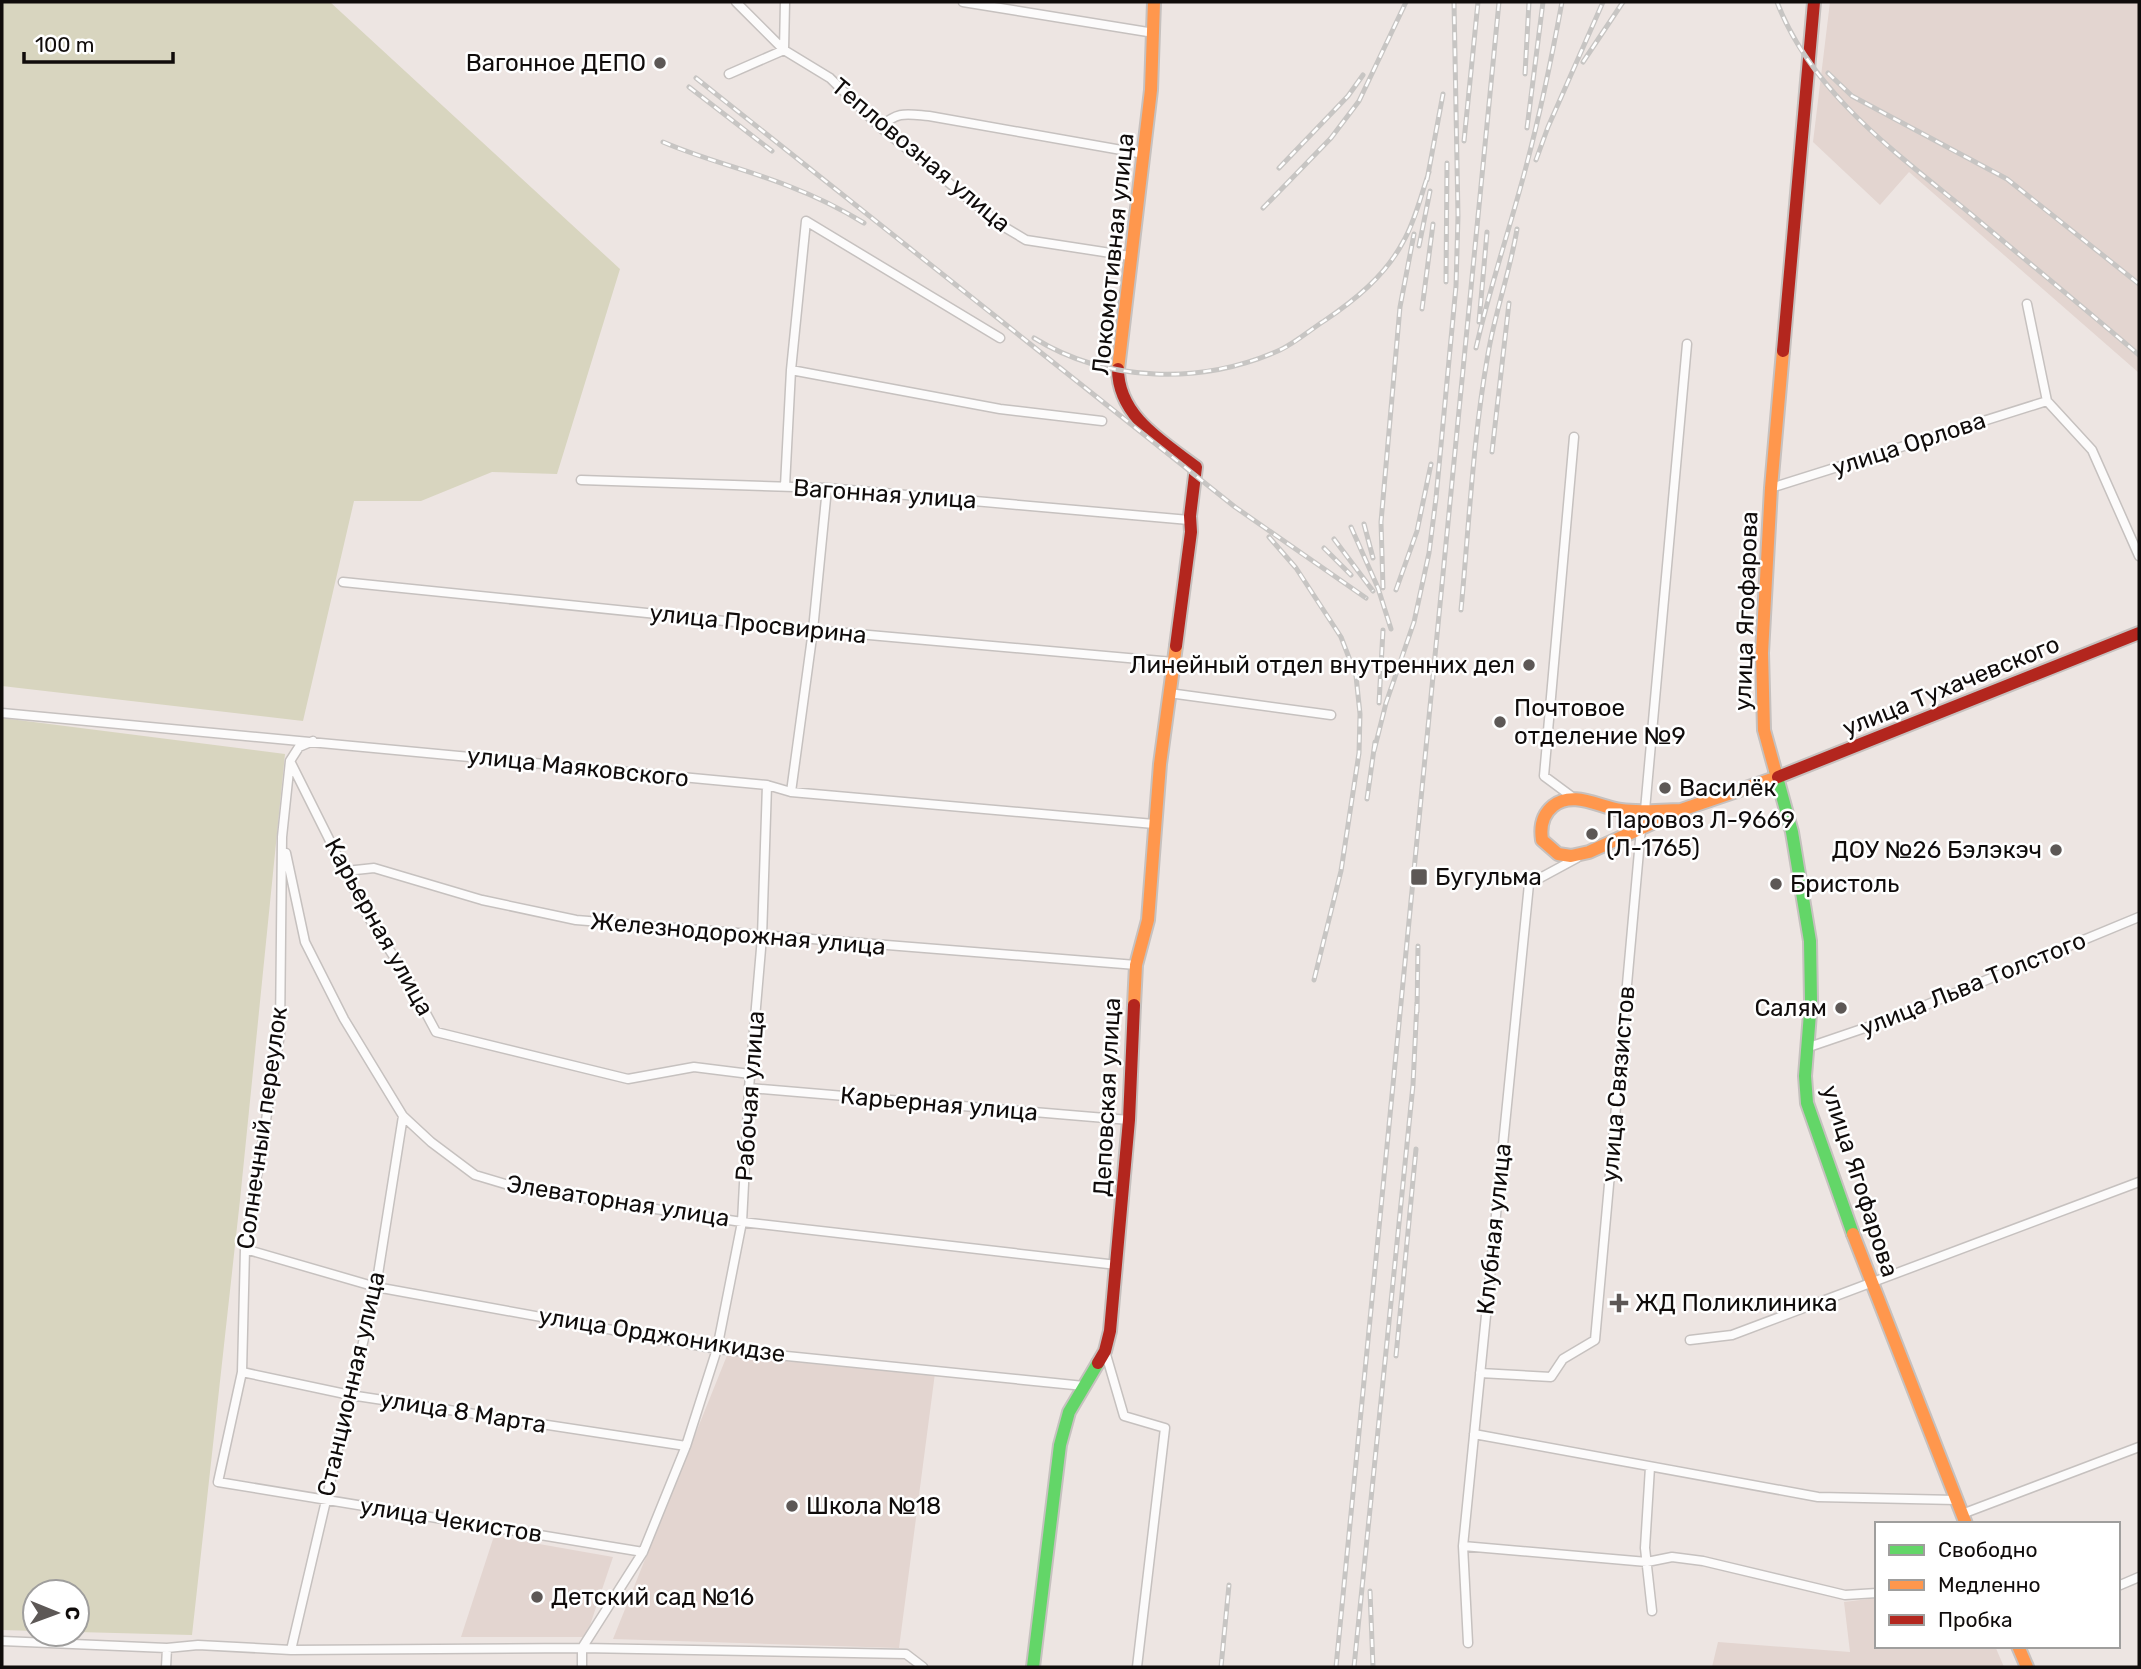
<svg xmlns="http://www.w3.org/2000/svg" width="2141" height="1669" font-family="Rubik,sans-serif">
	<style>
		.built { fill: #e3d5d0 }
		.green { fill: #d8d5bf }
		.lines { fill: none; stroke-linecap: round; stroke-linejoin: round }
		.street-casing { stroke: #c6c1bf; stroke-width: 11 }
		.fast-casing { stroke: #c6c1bf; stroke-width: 16 }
		.slow-casing { stroke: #c6c1bf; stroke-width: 16 }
		.jam-casing { stroke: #c6c1bf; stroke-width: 16 }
		.street { stroke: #fcfbfb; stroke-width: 8 }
		.fast { stroke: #63d668; stroke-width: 12 }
		.slow { stroke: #ff974d; stroke-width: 12 }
		.jam { stroke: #b3261e; stroke-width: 12 }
		.rail-casing { stroke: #c7c5c3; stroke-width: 5 }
		.rail { stroke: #fff; stroke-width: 2.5; stroke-dasharray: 8; stroke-linecap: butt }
		.poi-dot { fill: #5d5856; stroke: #fff; stroke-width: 2.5 }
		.labels { text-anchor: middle; stroke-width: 5; stroke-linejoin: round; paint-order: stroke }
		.poi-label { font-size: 24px; fill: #100c0b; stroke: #fff; text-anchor: start }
		.street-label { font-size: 24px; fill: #100c0b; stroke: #fff }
	</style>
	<rect width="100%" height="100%" fill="#ede5e2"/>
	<path class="built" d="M1830,2H2139V373L1909,172L1880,205L1813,142Z
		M730,1348L935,1373L899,1648L613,1639Z
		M494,1536L613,1557L586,1637H461Z
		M1877,1598V1646H1995L2004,1667H1712L1718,1642L1850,1652L1844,1602Z"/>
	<path class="green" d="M2,2H330L620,269L557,474L492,472L421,501H354L303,721L2,686Z
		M2,718L285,754L240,1200L192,1635L77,1632V1592H35V1631L2,1630Z"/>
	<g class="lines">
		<g class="street-casing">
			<path id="street" d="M736,2L784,50L830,78L880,127L1001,225L1026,240L1130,256
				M963,2L1154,33
				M729,74L784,50L785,2
				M880,127C899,111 905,114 929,116L1144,154
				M2027,304L2047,401
				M791,370L806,221L1000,338
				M2047,401L2092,450L2139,556
				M1574,437L1544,776L1575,799
				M581,480L827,488L1189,520
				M785,486L791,370L1000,409L1102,421
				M1771,488L2047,401
				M343,582L813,630L1173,662
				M1169,693L1331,715
				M2,713L767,785L791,792L1154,824
				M313,741L299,747L290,761L282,837L280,1034L245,1249L242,1372L218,1482L643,1552
				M291,763L367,915L405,974L436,1032L628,1079L694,1067L750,1074
				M791,792L813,630L827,488
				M1645,810L1687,344
				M286,853L305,942L344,1019L403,1116L431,1142L475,1175L522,1189L742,1222L1117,1265
				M346,871L374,868L482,900L576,920L1136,965
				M1806,1048L1897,1017L2139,917
				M749,1088L1129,1120
				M245,1249L376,1287L717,1349L1084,1386
				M1690,1340L1732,1335L2139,1182
				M1105,1351L1124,1416L1165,1428L1137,1667
				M242,1372L350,1395L686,1446
				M1480,1373L1551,1377L1563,1359L1595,1340L1641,829
				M1474,1434L1818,1497L1956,1500
				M1650,1467L1645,1548L1652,1611
				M1962,1514L2139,1447
				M1463,1546L1647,1562L1672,1557L1703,1561L1845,1595L1877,1593
				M2118,1586L2139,1577
				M2,1641L167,1648L198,1645L291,1650L582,1648L906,1654L923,1667
				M1468,1643L1463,1546L1529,884L1577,858
				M291,1650L376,1287L403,1116
				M166,1667L167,1648
				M582,1667V1648L643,1552L686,1446L717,1349L742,1222L749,1088L762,937L767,785"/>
		</g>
		<g class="fast-casing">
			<path id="fast" d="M1775,770L1792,832L1810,941L1811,1001L1805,1076L1807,1103L1853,1234
				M1033,1667L1060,1445L1069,1412L1098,1363"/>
		</g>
		<g class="slow-casing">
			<path id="slow" d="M1118,369L1151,90L1154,2
				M1775,770L1764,730L1762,653L1771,488L1783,351
				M1681,810C1661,810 1641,813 1621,810C1599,807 1573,790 1553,806C1542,815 1540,827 1542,840L1558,854L1571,856L1589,852L1681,810L1778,777
				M1134,1005L1136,965L1148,920L1160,764L1176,646
				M1853,1234L1966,1524
				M2018,1646L2027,1667"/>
		</g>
		<g class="jam-casing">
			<path id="jam" d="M1783,351L1814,2
				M1118,369C1118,416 1163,442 1196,467L1190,516L1191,532L1176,646
				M1778,777L2139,633
				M1098,1363L1105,1351L1110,1331L1129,1120L1134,1005"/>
		</g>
		<use href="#street" class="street"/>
		<use href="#fast" class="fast"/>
		<use href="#slow" class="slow"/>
		<use href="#jam" class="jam"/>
		<g class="rail-casing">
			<path id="rail" d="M1777,2C1812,94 1899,155 1972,215C2028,262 2084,308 2139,355
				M1583,62L1623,2
				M1828,73L1852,96L2007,179L2139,284
				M1525,74L1529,2
				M696,78L1235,507L1366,598
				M689,87L772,151
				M1527,128L1543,2
				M1464,141L1478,2
				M663,142C705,160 749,170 791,187C817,197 841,209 864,223
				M1536,160L1548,127L1603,2
				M1279,168L1348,96L1363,75
				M1427,180L1443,94
				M1263,208L1331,138L1359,101L1406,2
				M1419,246L1430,191
				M1446,282L1447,163
				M1422,309L1433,224
				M1479,322L1487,232
				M1034,338C1107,383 1202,385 1280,350C1295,343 1310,330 1324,321C1355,300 1385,276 1403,242C1415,222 1421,195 1429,172
				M1476,348C1490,286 1511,225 1527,163C1541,110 1552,56 1562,2
				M1492,452L1509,303
				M1364,524L1373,558
				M1351,527L1378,588L1391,629
				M1269,537L1296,568L1341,637L1356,676L1360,714L1359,753L1341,871L1314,980
				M1334,539L1373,591
				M1324,548L1351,575
				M1383,588L1381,522L1400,307L1414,234
				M1396,590L1417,531L1431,464
				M1461,610C1469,525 1473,438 1488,354C1495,312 1510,272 1517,229
				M1379,703L1383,630
				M1374,751L1386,703L1414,622L1429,553L1436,498L1456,286L1458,216L1454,2
				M1367,799L1375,742
				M1417,1012L1418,946
				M1396,1356L1416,1149
				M1370,1591L1373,1667
				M1221,1667L1229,1585
				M1336,1667L1499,2
				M1354,1667L1413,1085L1417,1002"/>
		</g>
		<use href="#rail" class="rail"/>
	</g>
	<g class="poi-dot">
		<circle cx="660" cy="63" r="7"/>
		<circle cx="1529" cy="665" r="7"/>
		<circle cx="1500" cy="722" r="7"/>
		<circle cx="1665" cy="788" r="7"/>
		<circle cx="1592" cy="834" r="7"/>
		<circle cx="2056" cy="850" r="7"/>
		<rect x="1410" y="868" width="18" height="18" rx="3.5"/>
		<circle cx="1776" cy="884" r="7"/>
		<circle cx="1841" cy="1008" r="7"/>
		<path d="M1615.5 1292.5h7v7h7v7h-7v7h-7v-7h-7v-7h7z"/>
		<circle cx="792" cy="1506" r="7"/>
		<circle cx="537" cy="1597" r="7"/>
	</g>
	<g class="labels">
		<g class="poi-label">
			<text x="646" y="71" text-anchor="end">Вагонное ДЕПО</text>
			<text x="1515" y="673" text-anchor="end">Линейный отдел внутренних дел</text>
			<text x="1514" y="716">Почтовое<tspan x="1514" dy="28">отделение №9</tspan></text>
			<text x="1679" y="796">Василёк</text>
			<text x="1606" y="828">Паровоз Л-9669<tspan x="1606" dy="28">(Л-1765)</tspan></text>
			<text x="2042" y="858" text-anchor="end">ДОУ №26 Бэлэкэч</text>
			<text x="1435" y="885">Бугульма</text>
			<text x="1790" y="892">Бристоль</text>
			<text x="1827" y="1016" text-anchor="end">Салям</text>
			<text x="1635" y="1311">ЖД Поликлиника</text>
			<text x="806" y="1514">Школа №18</text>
			<text x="551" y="1605">Детский сад №16</text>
		</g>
		<g class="street-label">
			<text transform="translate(921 155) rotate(40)" y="8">Тепловозная улица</text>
			<text transform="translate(1113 254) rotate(-84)" y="8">Локомотивная улица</text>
			<text transform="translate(1909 444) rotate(-18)" y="8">улица Орлова</text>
			<text transform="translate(885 494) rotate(4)" y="8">Вагонная улица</text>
			<text transform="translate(1746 611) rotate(-88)" y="8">улица Ягофарова</text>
			<text transform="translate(758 624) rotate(6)" y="8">улица Просвирина</text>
			<text transform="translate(1951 686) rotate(-22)" y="8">улица Тухачевского</text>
			<text transform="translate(578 767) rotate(6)" y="8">улица Маяковского</text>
			<text transform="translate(379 927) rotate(61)" y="8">Карьерная улица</text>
			<text transform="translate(738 934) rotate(5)" y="8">Железнодорожная улица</text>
			<text transform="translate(1973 984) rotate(-22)" y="8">улица Льва Толстого</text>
			<text transform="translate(1618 1084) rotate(-85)" y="8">улица Связистов</text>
			<text transform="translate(750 1096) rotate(-86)" y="8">Рабочая улица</text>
			<text transform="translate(1107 1097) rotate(-87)" y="8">Деповская улица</text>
			<text transform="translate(939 1104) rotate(5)" y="8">Карьерная улица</text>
			<text transform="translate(262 1128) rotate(-82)" y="8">Солнечный переулок</text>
			<text transform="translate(1860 1181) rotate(72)" y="8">улица Ягофарова</text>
			<text transform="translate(618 1201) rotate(9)" y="8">Элеваторная улица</text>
			<text transform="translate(1494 1229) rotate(-84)" y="8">Клубная улица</text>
			<text transform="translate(662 1335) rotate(9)" y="8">улица Орджоникидзе</text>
			<text transform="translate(351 1384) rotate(-77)" y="8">Станционная улица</text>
			<text transform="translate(463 1412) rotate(9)" y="8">улица 8 Марта</text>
			<text transform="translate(451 1520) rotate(9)" y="8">улица Чекистов</text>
		</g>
	</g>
	<rect width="2141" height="1669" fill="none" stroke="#100c0b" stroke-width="7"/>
	<rect x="1875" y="1522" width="245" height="126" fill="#ffffff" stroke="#9f9e9d" stroke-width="2"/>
	<rect x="1889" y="1545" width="35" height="10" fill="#63d668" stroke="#9f9e9d" stroke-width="2"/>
	<text x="1938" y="1557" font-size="21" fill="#100c0b">Свободно</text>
	<rect x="1889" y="1580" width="35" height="10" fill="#ff974d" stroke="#9f9e9d" stroke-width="2"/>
	<text x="1938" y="1592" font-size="21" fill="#100c0b">Медленно</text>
	<rect x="1889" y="1615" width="35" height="10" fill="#b3261e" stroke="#9f9e9d" stroke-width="2"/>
	<text x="1938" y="1627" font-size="21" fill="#100c0b">Пробка</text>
	<g transform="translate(56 1613) rotate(91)"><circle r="33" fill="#ffffff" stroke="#9f9e9d" stroke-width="2"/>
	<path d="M0-5L12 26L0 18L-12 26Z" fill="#5d5856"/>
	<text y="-10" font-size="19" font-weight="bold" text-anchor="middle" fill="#100c0b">С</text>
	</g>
	<path d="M24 52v10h149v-10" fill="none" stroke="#100c0b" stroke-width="3.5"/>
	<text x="35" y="52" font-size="21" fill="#100c0b" stroke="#ffffff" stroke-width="5" paint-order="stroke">100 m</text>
</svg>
